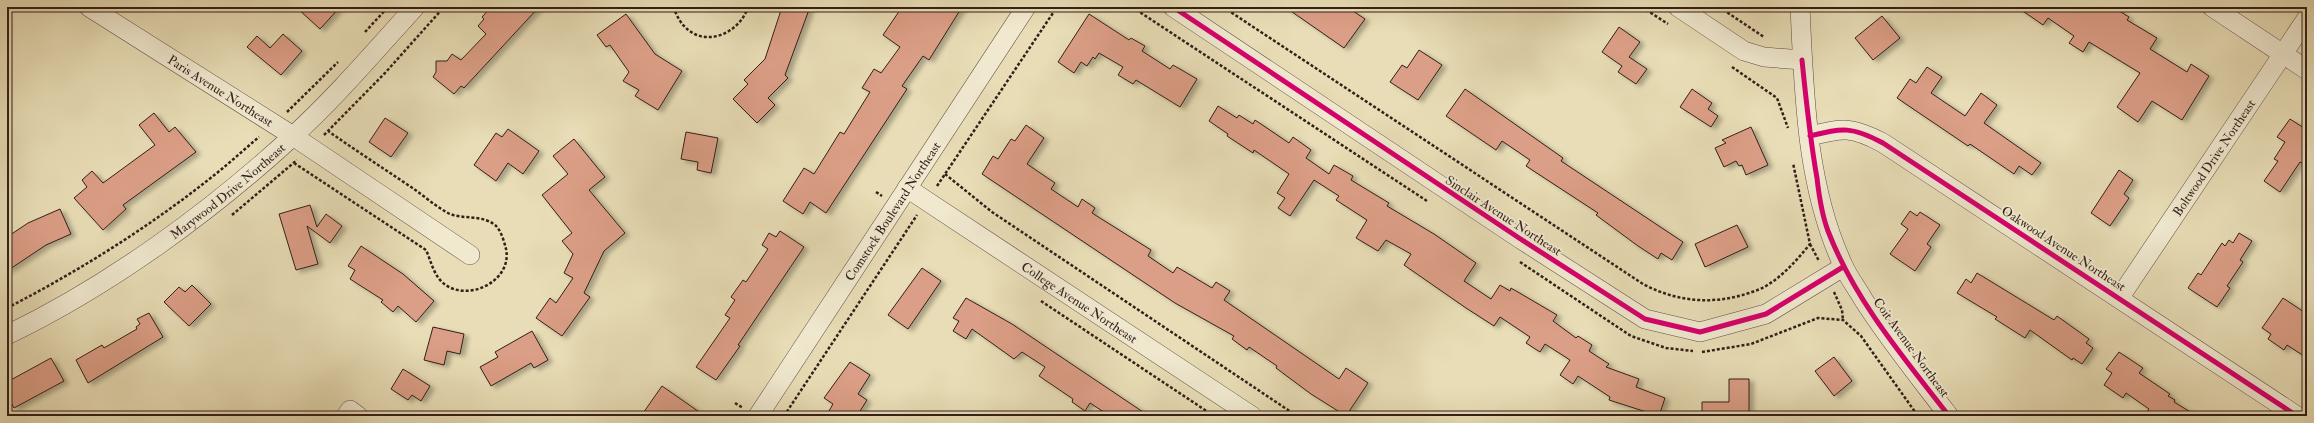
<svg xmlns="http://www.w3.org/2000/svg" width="2314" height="423" font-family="'IM FELL Double Pica',serif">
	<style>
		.building { fill: #db9e86; stroke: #331f18; filter: url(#shadow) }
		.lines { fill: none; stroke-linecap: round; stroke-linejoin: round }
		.minor-casing { stroke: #604e40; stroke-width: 20 }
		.path { stroke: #331f18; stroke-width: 2.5; stroke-dasharray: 3 2; stroke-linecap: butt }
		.minor { stroke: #f0e9d0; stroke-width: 19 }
		.cycleway-casing { stroke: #f0e9d0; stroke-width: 8 }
		.cycleway { stroke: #d6006c; stroke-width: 5 }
		.labels { text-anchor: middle; stroke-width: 3.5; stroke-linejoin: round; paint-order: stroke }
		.street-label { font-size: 13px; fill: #331f18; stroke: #f0e9d0 }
	</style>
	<defs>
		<filter id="shadow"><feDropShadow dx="4.5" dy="2.5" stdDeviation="2" flood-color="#0004"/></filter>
	</defs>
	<rect width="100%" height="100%" fill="#e8ddb6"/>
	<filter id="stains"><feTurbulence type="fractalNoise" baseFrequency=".005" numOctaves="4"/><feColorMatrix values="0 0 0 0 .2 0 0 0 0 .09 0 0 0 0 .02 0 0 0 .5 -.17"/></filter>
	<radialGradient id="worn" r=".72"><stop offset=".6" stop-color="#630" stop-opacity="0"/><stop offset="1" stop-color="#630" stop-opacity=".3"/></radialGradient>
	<path class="building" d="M296,7H340L320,29Z
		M491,7H539L464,88L461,86L454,94L433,77L436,72V61H447L452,54L461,60L486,34L478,26L484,19L482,17Z
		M782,7H810L785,75L788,78L768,98L775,105L757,123L733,99L748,84L744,80L765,59Z
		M902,7H962L929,60L923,56L902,86L907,89L826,213L810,202L803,214L783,201L804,168L814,174L840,132L844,134L870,92L862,88L874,69L881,73L900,47L883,35Z
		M1285,7H1347L1365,19L1344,48Z
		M2017,7H2113L2129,17L2127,20L2157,38L2150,49L2187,72L2191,64L2209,76L2182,120L2152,101L2138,122L2117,107L2140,73L2089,42L2083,52L2069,43L2074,36L2048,18L2043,25Z
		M626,14L655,54L682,71L658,110L635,96L639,90L623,81L629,72L610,45L606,47L597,35Z
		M1089,14L1129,40L1131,38L1145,46L1142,51L1170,69L1173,65L1197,79L1180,107L1136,80L1133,84L1118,75L1123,67L1099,53L1095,59L1093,57L1087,66L1081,62L1074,73L1058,62Z
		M1882,16L1900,38L1873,60L1855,38Z
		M1619,27L1640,42L1629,57L1647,69L1636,84L1618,72L1622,66L1602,52Z
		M283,34L302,51L281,75L247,47L257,36L270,48Z
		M1419,50L1442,65L1418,100L1390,82L1402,65L1407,68Z
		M1927,67L1942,77L1931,93L1965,116L1981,93L1997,105L1984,123L2041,163L2032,175L2019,166L2014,174L1970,144L1968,146L1897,98L1910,79L1916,83Z
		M1465,89L1563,158L1561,161L1683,242L1672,260L1661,253L1658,259L1638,246L1596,215L1598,213L1526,166L1530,160L1502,141L1496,150L1446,116Z
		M1692,89L1712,103L1708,109L1718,116L1711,127L1680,107Z
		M1218,106L1237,118L1239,115L1253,124L1255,120L1289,143L1293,137L1311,150L1306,158L1329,174L1334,165L1353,176L1351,180L1389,203L1387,206L1434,234L1476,263L1464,281L1491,299L1500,285L1510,291L1511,288L1557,315L1553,321L1576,338L1578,336L1592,345L1589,351L1609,364L1606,367L1639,379L1636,387L1665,398L1659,416L1609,400L1610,397L1578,376L1573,384L1560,375L1570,360L1545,344L1540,352L1526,343L1530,337L1500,317L1494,326L1466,308L1404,265L1411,254L1386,240L1378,251L1356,238L1367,220L1336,200L1339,196L1314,180L1290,216L1278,208L1285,198L1277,193L1289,174L1254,150L1253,153L1227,136L1228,134L1209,121Z
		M154,113L169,132L175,127L196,152L123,205L126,209L103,230L74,198L87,187L82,180L92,171L103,183L155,145L139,125Z
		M385,118L408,133L391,157L369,142Z
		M2290,119L2307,130V166L2300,162L2280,192L2264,181L2278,161L2274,159L2285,142L2277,137Z
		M1026,125L1044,138L1027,164L1055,183L1051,189L1078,207L1082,199L1095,208L1092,213L1151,250L1148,256L1173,273L1177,267L1212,288L1216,282L1230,291L1224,300L1339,379L1346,368L1368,383L1346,416L1311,394L1276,368L1277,366L1249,347L1247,350L1232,339L1234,336L1175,303L982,174L993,156L998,159L1011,139L1015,141Z
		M1751,127L1768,165L1746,175L1742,165L1739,166L1736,161L1724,167L1715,148L1726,143L1722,140Z
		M508,129L539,151L523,174L508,163L496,181L474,165L496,133L502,137Z
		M686,132L718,138L711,173L697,170L698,162L681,159Z
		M574,139L605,177L589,190L625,233L604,251L584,293L590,297L562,336L536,318L550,298L556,303L573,278L564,273L573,254L562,241L572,233L542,195L568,174L553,156Z
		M2119,170L2133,180L2124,194L2129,198L2110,226L2091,213Z
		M310,205L317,227L326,214L342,226L330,243L307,226L318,264L296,270L279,214Z
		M60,209L71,234L46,245L7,271V237L28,223Z
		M1910,211L1917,216L1920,212L1940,225L1927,244L1931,247L1915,271L1890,254L1908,229L1901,224Z
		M1737,225L1748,247L1705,267L1695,244Z
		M780,231L804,247L738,345L740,346L716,380L696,367L730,318L725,315L735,300L731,297L743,280L746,282L768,249L762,245L769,233L776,237Z
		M2239,233L2252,241L2240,260L2243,262L2227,286L2230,288L2217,307L2188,288L2198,273L2201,275L2222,243L2225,246L2229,240L2233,243Z
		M361,246L403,274L434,301L416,322L398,306L393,312L381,302L383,300L350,279L355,270L348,266Z
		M922,268L941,281L908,329L888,315Z
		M1977,273L2054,320L2057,316L2089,339L2086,343L2093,348L2082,364L2073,358L2072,360L2030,330L2025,338L1995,319L1997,317L1957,293L1966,279L1971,283Z
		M192,285L211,304L189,326L164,302L179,287L185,292Z
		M966,298L1012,324L1149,416H1110L1090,403L1085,411L1072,402L1073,399L1039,376L1045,367L1022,352L1014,359L972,329L966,339L953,331L959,321L953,318Z
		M2283,298L2307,314V358L2287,345L2284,350L2268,339L2271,334L2262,328Z
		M149,313L163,337L88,383L76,360L102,345L104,348L137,329L136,327L140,324L137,319Z
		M433,327L464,334L460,354L447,351L444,365L424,360Z
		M532,331L548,360L534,368L531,363L491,386L480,367L498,357L495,352Z
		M2119,352L2143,368L2139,373L2170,394L2168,396L2175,400L2174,402L2197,416H2144L2149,409L2126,393L2123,398L2104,385L2112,373L2106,369Z
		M1834,357L1852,381L1834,396L1815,371Z
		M51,358L64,381L14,408L7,395V382Z
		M850,362L870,375L858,394L867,400L857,416H826L833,404L824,398Z
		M403,369L430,386L421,401L412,395L408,400L391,389Z
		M1729,379H1749V416H1702V402H1729Z
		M662,386L705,416H641Z"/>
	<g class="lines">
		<g class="minor-casing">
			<g id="minor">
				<path id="s1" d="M89,7L293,136L470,255"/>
				<path d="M1173,7L1519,238L1645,319L1700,332L1766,314L1843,267"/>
				<path d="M1678,7L1744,51L1764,57L1802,60"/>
				<path d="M1800,7C1804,93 1806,186 1843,265C1848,277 1857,288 1863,299C1889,340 1920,378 1949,416"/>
				<path d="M2212,7L2307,70"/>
				<path d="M1810,136C1843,128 1851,126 1883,143L2297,416"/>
				<path id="s2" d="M907,188L1252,416"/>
				<path id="s3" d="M2120,297L2307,18"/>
				<path id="s4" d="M7,335C109,286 209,213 292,137C336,97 375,51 415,7"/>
				<path d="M346,416L350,410L358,416"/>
				<path id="s5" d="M758,416L1026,7"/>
			</g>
		</g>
		<path class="path" d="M673,7C676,13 679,21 684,26C705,49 740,33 748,7
			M1132,7L1427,201
			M1223,7L1643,284C1677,302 1713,305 1749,293C1755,291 1761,289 1766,286C1784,275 1797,260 1810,244L1793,163
			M1642,7L1668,24
			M1719,7L1764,37
			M365,32L388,7
			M1732,67L1777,98L1788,128
			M287,112L338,62
			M324,135L385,73L444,7
			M294,163L426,250C431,261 433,273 442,282C465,304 513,282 506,249C504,241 501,230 495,225C481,214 462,220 448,213C435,206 423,195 411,187C383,168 355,150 328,131
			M945,174L992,212L1297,416
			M937,186L1057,7
			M876,192L882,196
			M232,215L297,160
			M1810,244L1819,261
			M1520,262L1631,336L1666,348L1693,351
			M1834,292L1842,310L1843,320
			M1041,301L1214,416
			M7,308C83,269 157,222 223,168C235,158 247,147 259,137
			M1702,352L1751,344L1818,318L1843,320L1861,336L1918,416
			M735,403L743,408
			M784,416L917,215"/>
		<use href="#minor" class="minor"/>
		<g class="cycleway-casing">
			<path id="cycleway" d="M1173,7L1519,238L1645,319L1700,332L1766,314L1843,267
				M1802,60C1806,100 1810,139 1817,178C1819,196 1822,215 1828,231C1855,301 1904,358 1949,416
				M1810,136C1843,128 1851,126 1883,143L2297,416"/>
		</g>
		<use href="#cycleway" class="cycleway"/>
	</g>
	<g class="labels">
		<g class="street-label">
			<text dy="5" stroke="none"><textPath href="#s1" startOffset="156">Paris Avenue Northeast</textPath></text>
			<text dy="5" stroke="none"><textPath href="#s3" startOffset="168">Boltwood Drive Northeast</textPath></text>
			<text dy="5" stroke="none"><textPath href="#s4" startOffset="264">Marywood Drive Northeast</textPath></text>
			<text dy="5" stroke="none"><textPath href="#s5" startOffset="245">Comstock Boulevard Northeast</textPath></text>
			<text transform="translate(1504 215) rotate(33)" y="5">Sinclair Avenue Northeast</text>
			<text transform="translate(2064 248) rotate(33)" y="5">Oakwood Avenue Northeast</text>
			<text dy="5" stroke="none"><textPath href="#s2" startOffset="207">College Avenue Northeast</textPath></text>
			<text transform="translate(1912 347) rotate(54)" y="5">Coit Avenue Northeast</text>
		</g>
	</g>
	<rect width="2314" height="423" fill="none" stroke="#e8ddb6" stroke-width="24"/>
	<rect x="8" y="8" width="2298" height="407" fill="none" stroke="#331f18" stroke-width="2"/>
	<rect x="12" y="12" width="2290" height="399" fill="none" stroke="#331f18"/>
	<rect width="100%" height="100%" filter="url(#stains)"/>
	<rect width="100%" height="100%" fill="url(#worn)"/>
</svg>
